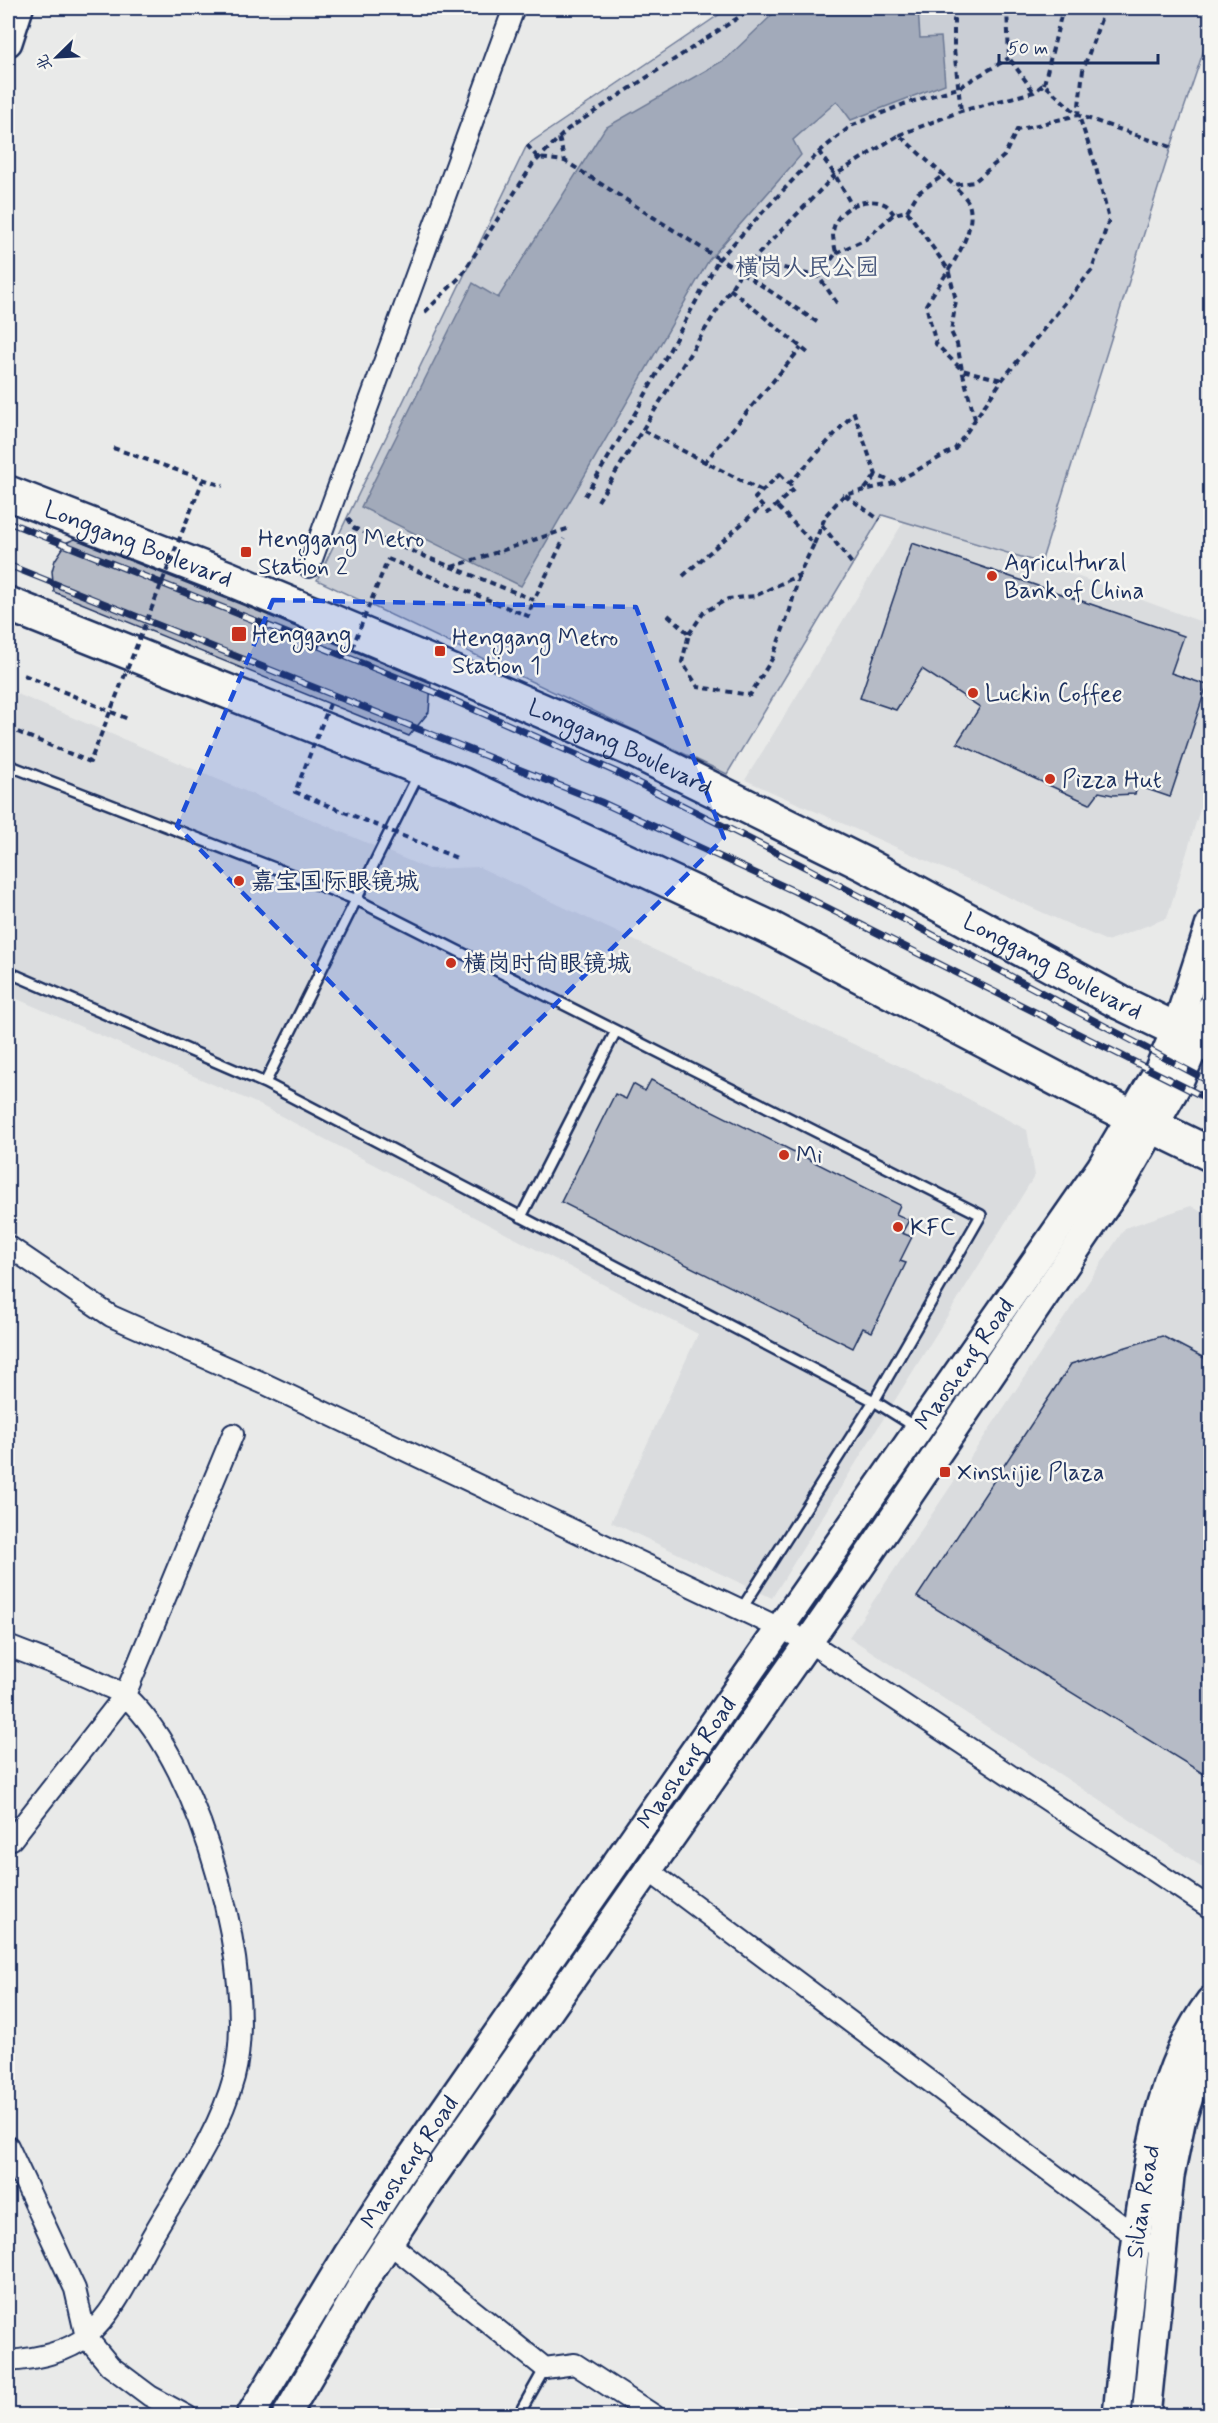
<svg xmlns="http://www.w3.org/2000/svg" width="1218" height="2423" font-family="Mynerve,'LXGW WenKai TC',sans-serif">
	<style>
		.built { fill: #dadcde }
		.green { fill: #caced5; stroke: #727e9a; stroke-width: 1.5 }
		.water { fill: #a2aaba; stroke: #6c7995; stroke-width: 1.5 }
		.building { fill: #b6bbc6; stroke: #1b2f5e; stroke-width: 1.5 }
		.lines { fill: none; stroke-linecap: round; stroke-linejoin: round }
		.lane-casing { stroke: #1b2f5e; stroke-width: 14 }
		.street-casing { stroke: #1b2f5e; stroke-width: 24 }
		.secondary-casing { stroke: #1b2f5e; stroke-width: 32 }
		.highway-casing { stroke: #1b2f5e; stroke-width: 38 }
		.path { stroke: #1b2f5e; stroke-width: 4; stroke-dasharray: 6 4.5; stroke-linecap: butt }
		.lane { stroke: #f6f6f2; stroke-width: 9 }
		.street { stroke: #f6f6f2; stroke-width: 20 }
		.secondary { stroke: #f6f6f2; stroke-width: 27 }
		.highway { stroke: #f6f6f2; stroke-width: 33 }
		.rail-casing { stroke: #1b2f5e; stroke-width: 7 }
		.rail { stroke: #f6f6f2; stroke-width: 4.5; stroke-dasharray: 14; stroke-linecap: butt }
		.path-bridge { stroke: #1b2f5e; stroke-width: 4; stroke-dasharray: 6 4.5; stroke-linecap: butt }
		.marked { fill: #1d4ed8; fill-opacity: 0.2; stroke: #1d4ed8; stroke-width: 4.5; stroke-dasharray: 12 8; stroke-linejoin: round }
		.poi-dot { fill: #c8321e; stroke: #f6f6f2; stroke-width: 2 }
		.labels { text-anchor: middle; stroke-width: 5; stroke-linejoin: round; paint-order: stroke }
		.park-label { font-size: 24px; fill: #47577c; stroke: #f6f6f2 }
		.poi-label { font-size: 24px; fill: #1b2f5e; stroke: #f6f6f2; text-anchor: start }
		.street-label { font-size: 24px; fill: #1b2f5e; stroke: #f6f6f2 }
	</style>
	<rect width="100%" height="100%" fill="#e9eae9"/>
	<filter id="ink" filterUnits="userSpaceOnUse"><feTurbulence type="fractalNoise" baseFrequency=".0167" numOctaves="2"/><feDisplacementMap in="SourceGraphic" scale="12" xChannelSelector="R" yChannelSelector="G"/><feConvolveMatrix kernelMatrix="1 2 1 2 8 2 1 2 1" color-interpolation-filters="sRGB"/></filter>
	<g filter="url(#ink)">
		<path class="built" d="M904,521L1041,563L1210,625V776L1167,918L1107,941L745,780Z
			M8,690L428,869L479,867L961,1095L1027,1130L1035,1175L772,1598L611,1522L698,1334L258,1104L8,995Z
			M1191,1206L1210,1217V1872L849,1637L1125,1228Z"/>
		<path class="green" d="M729,8H1210V32L1171,147L1041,563L882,515L727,774L317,580L527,145Z"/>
		<path class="water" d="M782,8H918L920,38L941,37L945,84L851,120L837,101L793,140L801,155L709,260L521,586L361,507L473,283L498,298L605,128L726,59L772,15Z"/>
		<path class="building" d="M75,539L248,607L431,683L429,712L409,736L54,592L52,571L55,560L67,542Z
			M912,543L1184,636L1171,673L1207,685L1170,797L1138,786L1135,794L1113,795L1099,792L1090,804L957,743L980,707L922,669L896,710L860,698Z
			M651,1080L900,1205L896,1214L909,1220L902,1233L912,1237L900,1261L906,1263L872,1332L863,1328L853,1348L561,1202L615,1094L626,1099L633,1084L645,1091Z
			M1162,1336L1210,1361V1778L917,1597L1071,1364Z"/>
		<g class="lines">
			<g class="lane-casing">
				<path id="lane" d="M8,765L357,900L981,1215L874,1401L741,1610
					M8,972L265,1083L874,1401L917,1428
					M265,1083L419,773
					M521,1217L616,1031
					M518,2416L545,2368"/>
			</g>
			<g class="street-casing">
				<path id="street" d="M309,567L514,8
					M8,1246L111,1316L265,1384L809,1642L1210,1908
					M8,1646C40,1659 75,1670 106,1686C113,1689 121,1692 126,1697C201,1764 259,1980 234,2077C219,2133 183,2183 154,2233C134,2267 117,2311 86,2337C64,2354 34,2359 8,2361
					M12,1839L125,1695L233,1434
					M648,1870L1145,2243
					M8,2146L75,2289L86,2337L110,2366L150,2396L187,2416
					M389,2243L545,2368L575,2364L655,2416"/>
			</g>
			<g class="secondary-casing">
				<g id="secondary">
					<path d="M8,42L19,8"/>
					<path id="s1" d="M250,2416L349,2252L401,2172L1101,1167L1158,1071L1176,1029L1210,924"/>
					<path d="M286,2416L366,2278L427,2185L835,1604L1123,1180L1179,1082L1210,1009"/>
					<path id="s2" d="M1117,2416C1123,2350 1130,2285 1139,2220C1151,2144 1163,2064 1210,2001"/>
					<path d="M1146,2416L1170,2176L1181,2122L1196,2075L1210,2045"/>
				</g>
			</g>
			<g class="highway-casing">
				<g id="highway">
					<path id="s3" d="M8,493L230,579L434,664L633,750L866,865L1121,1003L1210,1046"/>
					<path d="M8,604L463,785L770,928L1078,1090L1210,1154"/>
				</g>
			</g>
			<path class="path" d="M954,8V49L961,111
				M1007,8L1009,58L1034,92
				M1044,84L1063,8
				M899,135L961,111L1034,92L1044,84L1078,115L1083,70L1105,8
				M559,138L565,161
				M527,145L538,158L565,161L719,259L637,410L585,496
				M819,152L851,126L904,104L958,88L1009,58
				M907,211L948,269L956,300L951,332L957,344L962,370L936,344L926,305C941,279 979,235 969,204C967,198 959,191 954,186
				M836,253L866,239L894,214L907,211L918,193L944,175
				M753,260L819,277
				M730,289L808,353
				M837,303L819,277L836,253C835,247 833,240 833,234C833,210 864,195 884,204C888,205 891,211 894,214
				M425,312L461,276L533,164L568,129L753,8
				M817,322L741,272L835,175L899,135L954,185L974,182L1004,156L1017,130L1078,115L1171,147
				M975,419L962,370L1002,380
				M644,431L762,491
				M113,448L223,486
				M704,463L801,348
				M780,474L794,489L768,513L755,498Z
				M789,484L854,413L876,475L892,482
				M865,489L876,475
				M845,495L880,520
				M598,501L741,272L719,259L819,152L835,175L852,206
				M348,518L354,528L534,600L564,539
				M822,525L853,565
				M814,544L826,515L844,495L894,483L955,449L1002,380L1092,270L1109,220L1095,164L1079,116
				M388,559L528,616L534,600
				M452,567L570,528
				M683,576L762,506
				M668,615L689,634L682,662L698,687L750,695L772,659L790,610L799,575
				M689,634L704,612L728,599L755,596L799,575L814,544L776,505
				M24,675L128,719"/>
			<use href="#lane" class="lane"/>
			<use href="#street" class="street"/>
			<use href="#secondary" class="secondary"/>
			<use href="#highway" class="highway"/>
			<g class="rail-casing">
				<path id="rail" d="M8,522L439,694L616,772L807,868L1210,1082
					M8,565L601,802L794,891L1210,1100"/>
			</g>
			<use href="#rail" class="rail"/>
			<path class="path-bridge" d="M352,648L388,559
				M330,704L295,792L457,858
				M8,728L90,762L203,480"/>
		</g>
	</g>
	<path class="marked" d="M273,600L636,607L724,838L452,1106L177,826Z"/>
	<g class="poi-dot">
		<rect x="240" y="546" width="12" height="12" rx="3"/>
		<circle cx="992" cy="576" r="6"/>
		<rect x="231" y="626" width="16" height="16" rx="3"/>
		<rect x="434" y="645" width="12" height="12" rx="3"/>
		<circle cx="973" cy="693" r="6"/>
		<circle cx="1050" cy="779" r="6"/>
		<circle cx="239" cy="881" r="6"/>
		<circle cx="451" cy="963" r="6"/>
		<circle cx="784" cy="1155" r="6"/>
		<circle cx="898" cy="1227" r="6"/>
		<rect x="939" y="1466" width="12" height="12" rx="3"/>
	</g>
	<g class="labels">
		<g class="park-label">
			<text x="807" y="275">横岗人民公园</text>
		</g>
		<g class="poi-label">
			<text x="258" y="546">Henggang Metro<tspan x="258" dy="28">Station 2</tspan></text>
			<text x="1004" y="570">Agricultural<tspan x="1004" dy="28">Bank of China</tspan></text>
			<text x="252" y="642">Henggang</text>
			<text x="452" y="645">Henggang Metro<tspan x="452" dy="28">Station 1</tspan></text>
			<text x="985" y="701">Luckin Coffee</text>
			<text x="1062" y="787">Pizza Hut</text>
			<text x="251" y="889">嘉宝国际眼镜城</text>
			<text x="463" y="971">横岗时尚眼镜城</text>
			<text x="796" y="1163">Mi</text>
			<text x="910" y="1235">KFC</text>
			<text x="957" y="1480">Xinshijie Plaza</text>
		</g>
		<g class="street-label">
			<text dy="8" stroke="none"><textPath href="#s3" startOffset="140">Longgang Boulevard</textPath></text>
			<text dy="8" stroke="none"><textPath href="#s3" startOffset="663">Longgang Boulevard</textPath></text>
			<text dy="8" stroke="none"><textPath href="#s3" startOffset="1148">Longgang Boulevard</textPath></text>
			<text dy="8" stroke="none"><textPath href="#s1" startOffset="1272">Maosheng Road</textPath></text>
			<text dy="8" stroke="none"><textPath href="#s1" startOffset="786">Maosheng Road</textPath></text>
			<text dy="8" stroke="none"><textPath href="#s1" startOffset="300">Maosheng Road</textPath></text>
			<text dy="8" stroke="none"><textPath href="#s2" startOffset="216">Silian Road</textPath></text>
		</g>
	</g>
	<rect width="1218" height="2423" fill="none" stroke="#f6f6f2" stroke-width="30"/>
	<rect x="15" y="15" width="1188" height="2393" fill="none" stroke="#1b2f5e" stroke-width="2" filter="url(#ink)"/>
	<g transform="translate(57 57) rotate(246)" stroke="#f6f6f2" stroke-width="4.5" paint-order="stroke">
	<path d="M0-4.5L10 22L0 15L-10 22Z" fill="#1b2f5e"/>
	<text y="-9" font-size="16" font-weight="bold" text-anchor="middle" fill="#1b2f5e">北</text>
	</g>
	<path d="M999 54v9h159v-9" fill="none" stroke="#1b2f5e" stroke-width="3"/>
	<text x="1008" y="54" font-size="18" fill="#1b2f5e" stroke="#f6f6f2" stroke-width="4.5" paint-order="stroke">50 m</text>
</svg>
